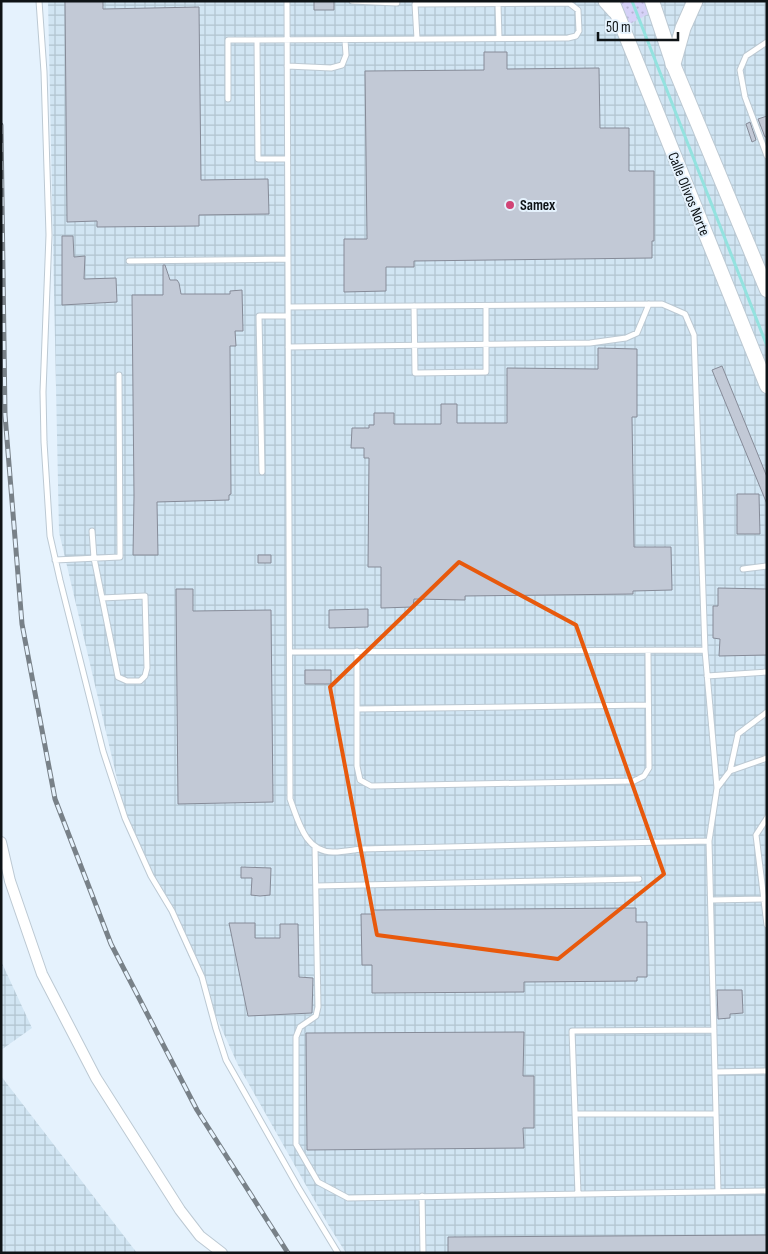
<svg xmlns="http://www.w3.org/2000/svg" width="768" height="1254" font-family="'Sofia Sans Condensed',sans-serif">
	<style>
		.industrial { fill: url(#industrial-grid) }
		.park { fill: url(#park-dots) }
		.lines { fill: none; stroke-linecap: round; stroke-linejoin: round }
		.stream { stroke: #93e2df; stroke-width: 3 }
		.building { fill: #c2c9d6; stroke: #868b98 }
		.service-casing { stroke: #bcc9d3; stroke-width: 7 }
		.minor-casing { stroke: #bcc9d3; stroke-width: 12 }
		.secondary-casing { stroke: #bcc9d3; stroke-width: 16 }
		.primary-casing { stroke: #bcc9d3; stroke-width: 17 }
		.service { stroke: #fff; stroke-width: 5 }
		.minor { stroke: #fff; stroke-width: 10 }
		.secondary { stroke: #fff; stroke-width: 14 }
		.primary { stroke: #fff; stroke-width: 15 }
		.rail-casing { stroke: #788188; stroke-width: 5 }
		.rail { stroke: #e5f2fd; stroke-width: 3; stroke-dasharray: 9; stroke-linecap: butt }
		.marked { fill: none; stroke: #e8590c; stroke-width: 4; stroke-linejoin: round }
		.poi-dot { fill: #d14476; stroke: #e5f2fd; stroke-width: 2 }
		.labels { text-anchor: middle; stroke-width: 4; stroke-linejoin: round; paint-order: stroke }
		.street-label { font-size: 15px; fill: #0e1316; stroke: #e5f2fd }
		.poi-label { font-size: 15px; font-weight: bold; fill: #0e1316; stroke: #e5f2fd; text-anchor: start }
	</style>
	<defs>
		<pattern id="industrial-grid" width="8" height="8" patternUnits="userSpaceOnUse" patternTransform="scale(1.25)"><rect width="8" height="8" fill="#d1e5f3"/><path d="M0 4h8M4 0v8" fill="none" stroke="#b2c4d0"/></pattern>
		<pattern id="park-dots" width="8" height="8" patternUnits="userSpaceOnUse" patternTransform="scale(1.25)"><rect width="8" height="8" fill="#d5d1f7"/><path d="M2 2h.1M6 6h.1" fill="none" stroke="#b6b3d3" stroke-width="1.8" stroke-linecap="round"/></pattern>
	</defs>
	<rect width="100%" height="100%" fill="#e5f2fd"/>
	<path class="industrial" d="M48,1H767V1253H346L329,1226L238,1065L126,817L59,532Z
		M1,961L32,1028L1,1050Z
		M1,1076L137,1253H1Z"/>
	<path class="park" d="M620,1H644L648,14L628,25Z"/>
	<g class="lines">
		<path class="stream" d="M632,1L767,346"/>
	</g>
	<path class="building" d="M65,1H103V9L199,7L201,180L268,179L269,214L199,215V226L97,227V221L67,222Z
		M314,1H334V10H314Z
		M484,52H507V69L599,68L600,128H629V171H654V241H652V258L414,261V267H386V291L344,292V239H367L365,71L484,70Z
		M767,116V137H765L758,119Z
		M750,122L756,140L752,142L746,124Z
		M62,236H73L74,257L85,256L84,279L116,278L117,302L62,305Z
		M163,265H165L170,280H177L179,283L181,294H230V291L242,290L243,331H235L236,346H230L231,494L229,495V500L157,502L158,555H133L134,496L132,295H163Z
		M598,348L637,349V417H632L634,547H671L672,590L633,591V594L465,596V600L414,599L413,607L381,608V567H368L369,458H364V448H351L352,428H369V425H374V413H394V424H441V404H457V423H507V368L598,369Z
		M722,366L767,477V504L712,370Z
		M737,494H759L760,534H737Z
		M258,555H271V563H258Z
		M718,588L767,589V655L719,656L720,639L713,638V606H718Z
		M176,589H193V611L271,610L273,802L178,804Z
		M368,609V627L329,628V610Z
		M305,670H331V684H305Z
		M241,867L271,868L270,895L260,896L251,895L252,878H241Z
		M636,908V922H647V977H637V981L524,982V992L372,993V965H362L361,914H373V910Z
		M229,923H255V938H280V924H298L299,977L313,978L312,1013L248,1016Z
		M717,990H742L743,1013L730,1014V1018L718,1019Z
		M524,1032L523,1076H534V1128H523L524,1148L307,1150L306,1033Z
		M767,1235V1253H448V1237Z"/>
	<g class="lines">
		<g class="service-casing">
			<path id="service" d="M39,1L44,72L49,235L43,392L44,442L50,536L60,580L103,751L125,818L151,876L172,911L202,977L216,1029L226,1060L298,1187L338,1253
				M287,1L290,799C298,820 305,853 334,852C343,852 352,850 361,849L709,841
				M352,1L397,3
				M498,4L499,38
				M257,40L258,159H287
				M767,42L746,56L740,70L745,97L767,156
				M287,66L331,68L342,65L346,55L345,40
				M228,99V40C341,40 455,39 568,38L576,36L579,31L578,10L569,3L415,4L417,39
				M129,261L288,259
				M414,306L415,373L486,372V306
				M288,307L662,304L685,314L694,335L705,650L290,652
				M288,347L590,343L626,338L637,333L649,304
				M262,472L259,316H288
				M92,531L94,558L118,677L127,681H140L145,676L147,668L145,596L102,598
				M55,560L120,557L119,375
				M743,569L767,566
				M705,650L717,788L709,841L718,1192
				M357,651V766L360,780L371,786L634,781L644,776L649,768L648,651
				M707,676L767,672
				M357,709L648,705
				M730,771L767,758
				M717,788L730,771L738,734L767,712
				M767,818L756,835L767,925
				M315,847L318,1007L316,1016L300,1027L296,1037V1144L318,1182L348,1198L767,1191
				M316,886L639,879
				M711,900L764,899
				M715,1072L767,1071
				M575,1114H716
				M578,1194L572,1031L714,1030
				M422,1196L423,1253"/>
		</g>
		<g class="minor-casing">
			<path id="minor" d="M1,842L10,881L42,974L96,1078L180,1210L200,1236L222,1253"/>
		</g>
		<g class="secondary-casing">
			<path id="secondary" d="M612,1L767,386
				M652,1L673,64L767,290"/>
		</g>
		<g class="primary-casing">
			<path id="primary" d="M606,1L615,11
				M673,64L683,28L695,1"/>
		</g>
		<use href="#service" class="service"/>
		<use href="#minor" class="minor"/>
		<use href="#secondary" class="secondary"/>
		<use href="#primary" class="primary"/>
		<g class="rail-casing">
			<path id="rail" d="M1,125L5,415L22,624L55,799L111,944L197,1110L288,1253"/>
		</g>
		<use href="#rail" class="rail"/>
	</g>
	<path class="marked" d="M459,562L576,625L664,874L558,959L377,935L330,687Z"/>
	<circle class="poi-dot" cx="510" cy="205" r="5"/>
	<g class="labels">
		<g class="street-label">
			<text transform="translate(689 194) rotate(68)" y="5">Calle Olivos Norte</text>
		</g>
		<g class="poi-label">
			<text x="520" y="210">Samex</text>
		</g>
	</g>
	<rect width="768" height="1254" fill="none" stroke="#0e1316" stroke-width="5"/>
	<path d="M598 32v8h80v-8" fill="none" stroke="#0e1316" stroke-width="2.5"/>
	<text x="606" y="32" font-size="15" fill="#0e1316" stroke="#e5f2fd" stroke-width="4" paint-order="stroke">50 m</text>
</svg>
